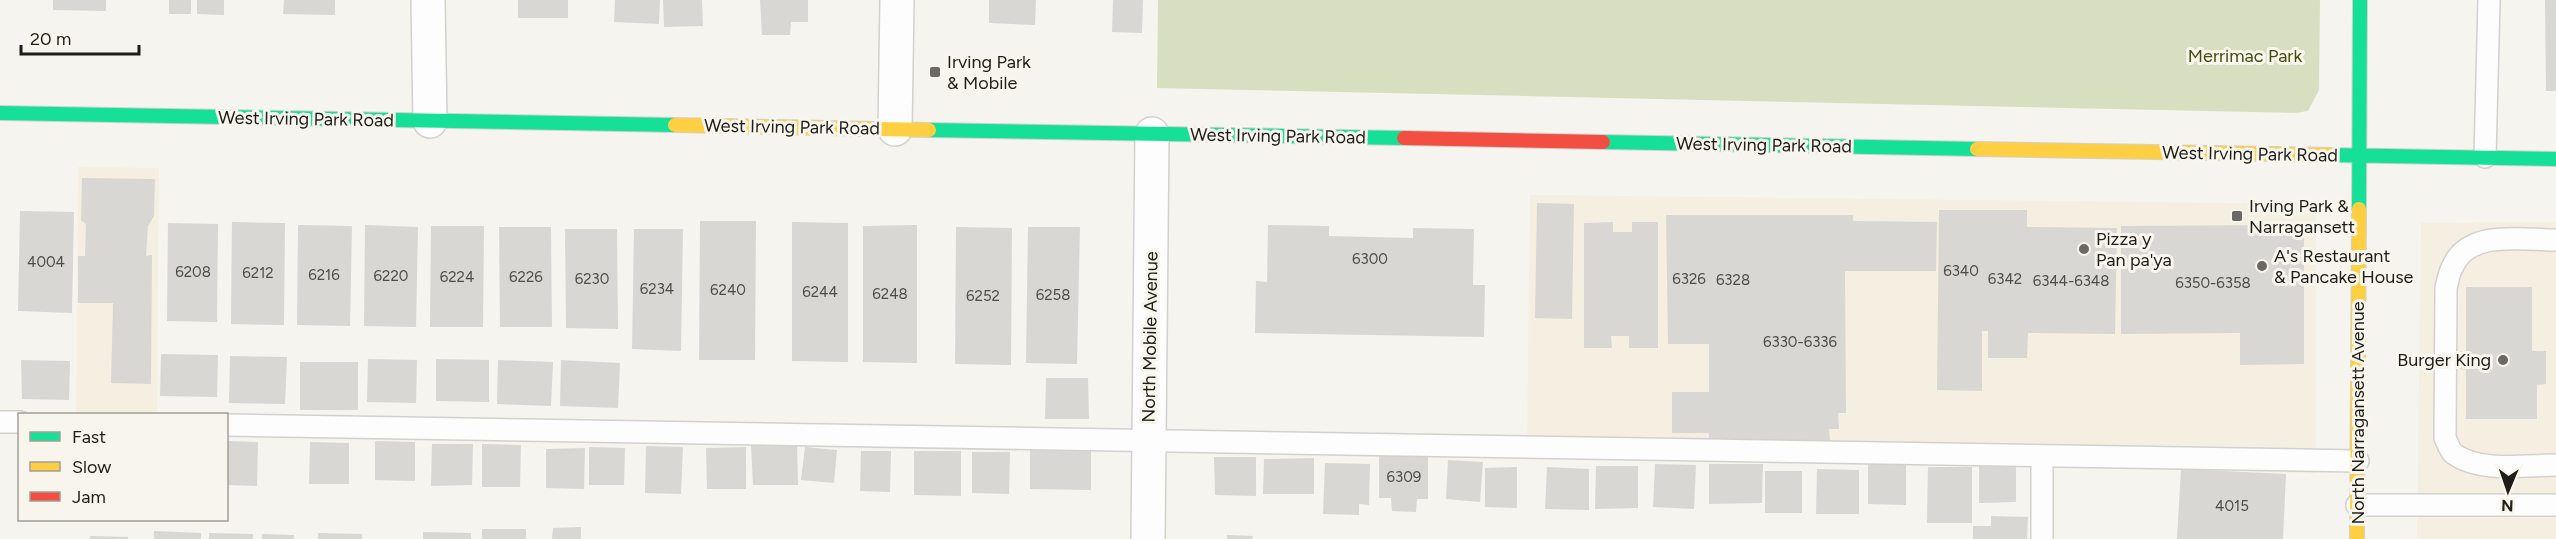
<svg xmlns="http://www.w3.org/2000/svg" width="2556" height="539" font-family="Figtree,sans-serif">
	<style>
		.commercial { fill: #f4efe1 }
		.green { fill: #d8dfc1 }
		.building { fill: #d8d7d4 }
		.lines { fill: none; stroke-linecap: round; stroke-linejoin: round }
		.lane-casing { stroke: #d2d1ce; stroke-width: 24 }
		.street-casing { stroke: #d2d1ce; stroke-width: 36 }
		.fast-casing { stroke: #d2d1ce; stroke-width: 16 }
		.slow-casing { stroke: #d2d1ce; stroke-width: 16 }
		.jam-casing { stroke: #d2d1ce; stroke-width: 16 }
		.lane { stroke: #fefdfd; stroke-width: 21 }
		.street { stroke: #fefdfd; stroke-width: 33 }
		.fast { stroke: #16e098; stroke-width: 14 }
		.slow { stroke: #ffcf43; stroke-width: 14 }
		.jam { stroke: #f24e42; stroke-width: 14 }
		.poi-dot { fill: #696865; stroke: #f8f5ec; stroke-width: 2 }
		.labels { text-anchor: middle; stroke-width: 6; stroke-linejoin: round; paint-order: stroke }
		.number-label { font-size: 15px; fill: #4c4c48 }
		.park-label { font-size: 18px; fill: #424e0d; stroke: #f8f5ec }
		.poi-label { font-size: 18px; fill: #1e1d1a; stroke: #f8f5ec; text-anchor: start }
		.street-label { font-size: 18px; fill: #1e1d1a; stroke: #f8f5ec }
	</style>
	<rect width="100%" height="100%" fill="#f5f4ef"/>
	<path class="commercial" d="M78,167L159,168L157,414H76Z
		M1530,195L2316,204V474L2050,460L1527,453Z
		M2556,222V539H2417L2421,223Z"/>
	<path class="green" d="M1158,0H2320L2319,90L2308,111L2295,113L1157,88Z"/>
	<path class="building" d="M53,0H106V11L53,10Z
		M169,0H191V14H169Z
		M197,0H224V15L197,14Z
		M284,0H335V15L283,14Z
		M518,0H568V18H518Z
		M615,0H660L659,24L614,22Z
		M663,0H702L703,26L664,27Z
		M760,0H808V22H791L790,35H762Z
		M989,0H1036L1035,25L989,23Z
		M1113,0H1143L1142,33L1112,32Z
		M2545,0H2556V91H2546Z
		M82,178L155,179L154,216L148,226L146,256L152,255L151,384L111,383L113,303H78V256H85L86,224L81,220Z
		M1537,203L1574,204L1572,319L1535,318Z
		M1939,210H2027V227L2117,228L2115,334L2028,333L2027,358H1988V331H1982V391L1937,390Z
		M20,211L74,212L72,313L18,311Z
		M1666,215H1853V221L1937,222L1936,271H1845L1846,413H1838L1839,429H1829L1830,440L1709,441V433H1672V392H1709V344H1668Z
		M700,221H756L755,360H699Z
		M232,222L285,223L284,325L231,324Z
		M792,222L848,223V362L792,361Z
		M1613,222V232H1632V222H1658V348H1629V336H1611L1612,348H1584V223Z
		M168,223L218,224L217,322L167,321Z
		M298,225L352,226L350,326L297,325Z
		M365,225L418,227L416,327L364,326Z
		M917,225V363L863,362V226Z
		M1268,225L1329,226V236L1413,238V228L1474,229L1473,285H1485L1484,337L1255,333L1256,281L1267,282Z
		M2291,225L2302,228L2304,232V364L2240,365V333L2121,334V226Z
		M431,226H484L483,327H430Z
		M499,227H551L552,327H500Z
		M956,227L1012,228L1011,365L955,364Z
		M1028,227H1080L1077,364L1026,363Z
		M565,229H617L618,329L566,328Z
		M634,229H683L681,351L632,349Z
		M2466,287H2532V351H2546V384L2537,385V419H2466V370L2460,369V351H2466Z
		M161,354L218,355L217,397L160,396Z
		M230,356L287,357L285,404L229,403Z
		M368,359L417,360L416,403L367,402Z
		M436,359L489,360V402L436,401Z
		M21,360L70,361L69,400L22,399Z
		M498,360L553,362L551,406L497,404Z
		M561,360L620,363L618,408L560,406Z
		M300,362H358V410H300Z
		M1046,378H1088L1089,419H1045Z
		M226,441L258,442L257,486L226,485Z
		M375,441L415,442V481L375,480Z
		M310,442L349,443V484H309Z
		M432,444H473L472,485L431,486Z
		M482,444L521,445L520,487H482Z
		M797,444L798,485H753L751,446Z
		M646,446L683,447L681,494L645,493Z
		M589,447L625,448L624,485H589Z
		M746,447V489H707L706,448Z
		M805,447L837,450L834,483L801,480Z
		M585,448L584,489L546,488V449Z
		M1030,450L1091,451V490L1030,489Z
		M861,451H891L890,492L860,491Z
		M914,451H961V496L914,495Z
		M972,452H1010L1009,494L972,493Z
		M1379,456H1428V499H1417L1416,512L1392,511L1391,498H1379Z
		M1214,457H1256V496L1215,495Z
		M1314,458V494H1263L1264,459Z
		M1448,460L1483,462L1480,502L1446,499Z
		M1906,462V505L1868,504V463Z
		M1325,463L1370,464L1369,505L1359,504V515L1323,514Z
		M1655,464L1696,465L1694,509L1653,507Z
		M1709,464H1763L1762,503L1709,504Z
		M2016,464V502L1979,503V465Z
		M1596,466H1638V508L1595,509Z
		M1517,467V508L1485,507V468Z
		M1547,467L1589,469V510L1545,509Z
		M1928,467H1972V523H1927Z
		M1817,469L1859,470V514H1816Z
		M2181,469L2286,474L2283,539H2177Z
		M1765,471H1802V513H1765Z
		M1991,516L2028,517L2027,539H1973V526H1991Z
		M581,527V539H552L553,528Z
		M482,529H526V539H482Z
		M154,531L201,533V539H154Z
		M423,532L471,533V539H423Z
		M209,533L253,534V539H209Z
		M318,533L362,534V539H318Z
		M262,534L294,535V539H262Z
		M1227,535L1253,536L1252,539H1227Z
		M90,536L128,537V539H90Z"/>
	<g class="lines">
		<g class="lane-casing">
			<path id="lane" d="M2485,157L2489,0
				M2556,240C2524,240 2469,229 2453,266C2449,272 2448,281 2446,288L2445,438C2448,444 2450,451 2454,454C2481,473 2526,465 2556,465
				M0,422H20
				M226,425L2358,461
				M2042,456V539
				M2357,505H2556"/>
		</g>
		<g class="street-casing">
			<path id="street" d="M428,0L430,121
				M895,129L897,0
				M1148,539L1152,134"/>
		</g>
		<g class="fast-casing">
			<path id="fast" d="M0,113L675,125
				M929,130L1404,138
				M1603,142L1977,149
				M2331,155L2556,159
				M2359,209L2360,0"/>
		</g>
		<g class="slow-casing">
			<path id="slow" d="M675,125L929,130
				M1977,149L2331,155
				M2357,539L2359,209"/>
		</g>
		<g class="jam-casing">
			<path id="jam" d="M1404,138L1603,142"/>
		</g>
		<use href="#lane" class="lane"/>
		<use href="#street" class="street"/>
		<use href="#fast" class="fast"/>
		<use href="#slow" class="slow"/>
		<use href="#jam" class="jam"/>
	</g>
	<g class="poi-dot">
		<rect x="929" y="66" width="12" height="12" rx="3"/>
		<rect x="2231" y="210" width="12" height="12" rx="3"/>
		<circle cx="2084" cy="249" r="6"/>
		<circle cx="2262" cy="266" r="6"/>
		<circle cx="2503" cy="360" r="6"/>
	</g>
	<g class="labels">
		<g class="number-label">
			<text x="1370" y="264">6300</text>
			<text x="46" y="267">4004</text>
			<text x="1961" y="276">6340</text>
			<text x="193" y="277">6208</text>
			<text x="258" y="278">6212</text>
			<text x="324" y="280">6216</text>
			<text x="391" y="281">6220</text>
			<text x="457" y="282">6224</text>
			<text x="526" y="282">6226</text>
			<text x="592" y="284">6230</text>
			<text x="1689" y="284">6326</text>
			<text x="2005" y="284">6342</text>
			<text x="1733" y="285">6328</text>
			<text x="2071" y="286">6344-6348</text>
			<text x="2213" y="288">6350-6358</text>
			<text x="657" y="294">6234</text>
			<text x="728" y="295">6240</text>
			<text x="820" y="297">6244</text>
			<text x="890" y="299">6248</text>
			<text x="1053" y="300">6258</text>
			<text x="983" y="301">6252</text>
			<text x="1800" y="347">6330-6336</text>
			<text x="1404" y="482">6309</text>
			<text x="2232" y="511">4015</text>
		</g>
		<g class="park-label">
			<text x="2245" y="62">Merrimac Park</text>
		</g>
		<g class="poi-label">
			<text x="947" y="68">Irving Park<tspan x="947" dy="21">&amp; Mobile</tspan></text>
			<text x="2249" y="212">Irving Park &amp;<tspan x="2249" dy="21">Narragansett</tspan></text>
			<text x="2096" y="245">Pizza y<tspan x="2096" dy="21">Pan pa'ya</tspan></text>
			<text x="2274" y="262">A's Restaurant<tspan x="2274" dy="21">&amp; Pancake House</tspan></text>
			<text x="2491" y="366" text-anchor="end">Burger King</text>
		</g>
		<g class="street-label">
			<text transform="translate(306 119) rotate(1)" y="6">West Irving Park Road</text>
			<text transform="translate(792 127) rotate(1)" y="6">West Irving Park Road</text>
			<text transform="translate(1278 136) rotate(1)" y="6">West Irving Park Road</text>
			<text transform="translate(1764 145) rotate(1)" y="6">West Irving Park Road</text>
			<text transform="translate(2250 154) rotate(1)" y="6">West Irving Park Road</text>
			<text transform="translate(1150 337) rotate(-89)" y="6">North Mobile Avenue</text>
			<text transform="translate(2358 413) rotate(-90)" y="6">North Narragansett Avenue</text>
		</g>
	</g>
	<rect x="18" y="413" width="210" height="108" fill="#f8f5ec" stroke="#a19f98" stroke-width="1.5"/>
	<rect x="30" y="432" width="30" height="9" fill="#16e098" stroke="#a19f98" stroke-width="1.5"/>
	<text x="72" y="443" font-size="18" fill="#1e1d1a">Fast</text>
	<rect x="30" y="462" width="30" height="9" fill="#ffcf43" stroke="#a19f98" stroke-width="1.5"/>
	<text x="72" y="473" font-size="18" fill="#1e1d1a">Slow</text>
	<rect x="30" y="492" width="30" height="9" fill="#f24e42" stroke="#a19f98" stroke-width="1.5"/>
	<text x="72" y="503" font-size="18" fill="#1e1d1a">Jam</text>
	<g transform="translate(2508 491) rotate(182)" stroke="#f8f5ec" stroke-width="4.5" paint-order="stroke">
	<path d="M0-4.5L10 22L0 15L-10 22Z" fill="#1e1d1a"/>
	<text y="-9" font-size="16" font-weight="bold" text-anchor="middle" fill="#1e1d1a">N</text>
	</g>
	<path d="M21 45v9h118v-9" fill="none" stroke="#1e1d1a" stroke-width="3"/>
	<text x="30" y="45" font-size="18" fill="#1e1d1a" stroke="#f8f5ec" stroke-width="4.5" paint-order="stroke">20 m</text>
</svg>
